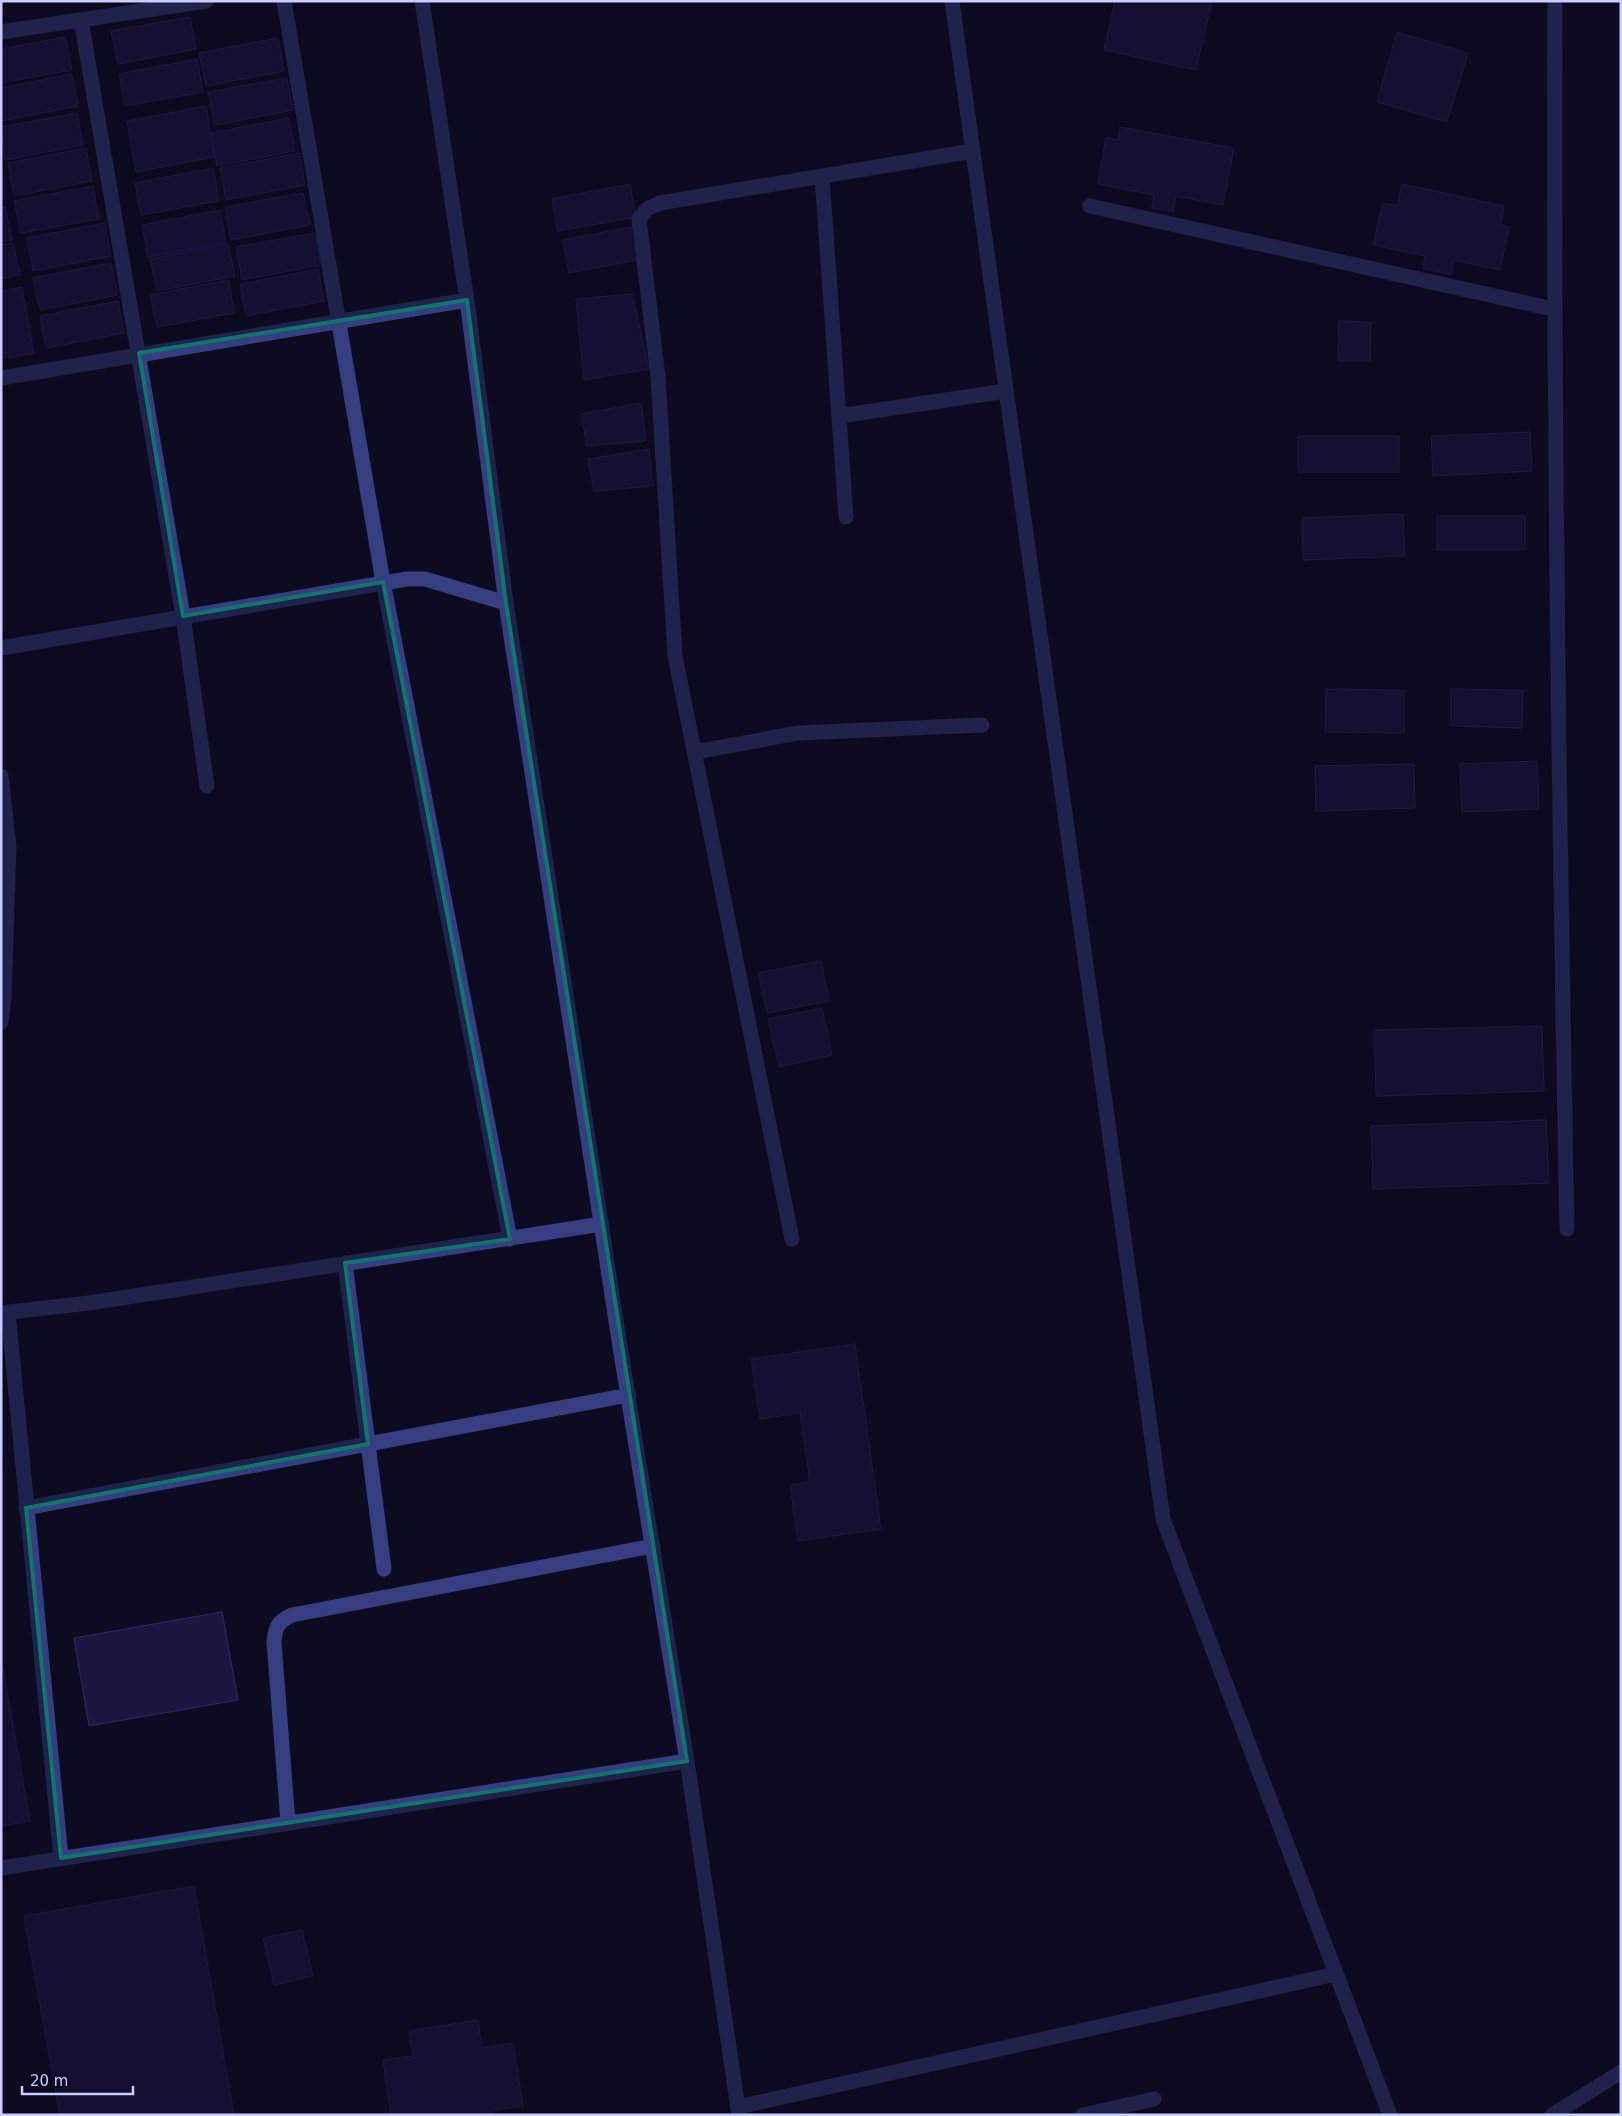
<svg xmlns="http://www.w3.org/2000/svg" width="1622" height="2116" font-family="'DejaVu Sans',sans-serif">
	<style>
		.building { fill: #191740; stroke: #2b286d }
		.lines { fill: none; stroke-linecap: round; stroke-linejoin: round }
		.minor { stroke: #353e80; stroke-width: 15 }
		.marked { fill: none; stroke: #0f766e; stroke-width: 4; stroke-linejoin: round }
	</style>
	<rect width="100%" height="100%" fill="#0c0b1f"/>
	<path class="building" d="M1115,1H1212L1196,70L1104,50Z
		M190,17L196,49L118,64L111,31Z
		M1397,32L1468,53L1447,122L1377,102Z
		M65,37L72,70L1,83V49Z
		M278,38L284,71L206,86L199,53Z
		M197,59L203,92L125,106L119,74Z
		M72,74L78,106L1,121V88Z
		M287,78L293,110L215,125L208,92Z
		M206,106L214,157L136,172L127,121Z
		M77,113L83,145L5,160L1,127Z
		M289,118L295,151L217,166L211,133Z
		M1120,127L1234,148L1223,205L1176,196L1173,212L1152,208L1154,195L1098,184L1106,137L1118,140Z
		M86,148L92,181L14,196L8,163Z
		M299,153L305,185L226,200L220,168Z
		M213,168L219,201L141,215L135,183Z
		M630,184L636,217L558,231L552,199Z
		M1402,184L1504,206L1500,225L1509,227L1500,270L1454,260L1451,275L1423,268L1425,256L1373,245L1383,203L1397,206Z
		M93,186L99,219L21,233L14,201Z
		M303,193L310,225L231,240L225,207Z
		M5,207L12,240L1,242V208Z
		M220,210L226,243L148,257L142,225Z
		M105,223L111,256L33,271L27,238Z
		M642,225L648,258L569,273L563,240Z
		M315,233L321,265L242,280L236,247Z
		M13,243L20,275L1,279V245Z
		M228,244L235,276L157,291L150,259Z
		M111,263L118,295L40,310L33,278Z
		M318,269L324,301L246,316L240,284Z
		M228,280L235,313L157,327L150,295Z
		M22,287L34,353L1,359V291Z
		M632,294L649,369L584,380L576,299Z
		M118,301L124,333L46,348L40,316Z
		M1339,321L1371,322L1370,361H1338Z
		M641,403L646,441L587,446L581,414Z
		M1530,432L1532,471L1433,476L1431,436Z
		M1298,436H1399V472H1298Z
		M649,449L653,486L594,491L588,459Z
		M1403,514L1405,556L1303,560L1302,518Z
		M1437,516H1525V550H1437Z
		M1326,689L1404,690V733L1325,732Z
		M1451,689L1523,690L1522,728L1451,726Z
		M1537,761L1539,809L1462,812L1460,764Z
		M1414,764L1415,808L1316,811L1315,766Z
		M821,961L829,1001L767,1013L758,973Z
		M822,1008L832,1055L779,1067L768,1019Z
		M1542,1026L1544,1091L1376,1096L1374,1030Z
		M1546,1120L1549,1183L1373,1189L1371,1126Z
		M855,1344L881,1529L798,1541L790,1485L810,1482L800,1413L760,1419L751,1359Z
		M222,1612L238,1700L89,1726L74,1638Z
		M1,1657L30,1821L1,1826Z
		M194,1886L234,2115H60L24,1916Z
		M302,1930L313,1976L274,1985L263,1938Z
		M478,2020L482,2048L513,2043L523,2106L494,2110L491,2115H391L383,2060L413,2056L409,2031Z"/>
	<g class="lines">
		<path class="minor" d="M284,1L383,582L510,1239
			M422,1L468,308L506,603L618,1334L687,1761L739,2115
			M952,1L1163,1519L1390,2115
			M1555,1C1553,411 1559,820 1567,1229
			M81,20L183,616L207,786
			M1,32L206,1
			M822,176L846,517
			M1090,206L1553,309
			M1,378L467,300
			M839,416L1006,391
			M1,648L407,579H425L506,603
			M695,752L798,733L982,725
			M1,776L9,846L4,998L1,1022
			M792,1239L675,656L658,377L639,219L647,209L660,203L973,151
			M345,1263L384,1569
			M8,1312L61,1858
			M1,1313L89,1303L602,1224
			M26,1508L629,1395
			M288,1823L274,1642C275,1628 278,1621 292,1615L653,1546
			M1,1868L687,1761
			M738,2107L1336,1974
			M1083,2115L1154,2099
			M1552,2115L1621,2072"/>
	</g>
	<path d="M0 0H1622V2116H0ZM467,300L506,603L687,1761L61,1858L26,1508L368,1444L345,1263L510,1239L383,582L183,616L139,353Z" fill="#0c0b1f" fill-opacity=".55" fill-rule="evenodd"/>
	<path class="marked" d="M467,300L506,603L687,1761L61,1858L26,1508L368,1444L345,1263L510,1239L383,582L183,616L139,353Z"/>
	<rect width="1622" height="2116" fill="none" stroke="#c9ccff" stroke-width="5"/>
	<path d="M22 2086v8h111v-8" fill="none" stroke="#c9ccff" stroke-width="2.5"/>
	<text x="30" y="2086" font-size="15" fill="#c9ccff" stroke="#0c0b1f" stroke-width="4" paint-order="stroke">20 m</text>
</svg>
